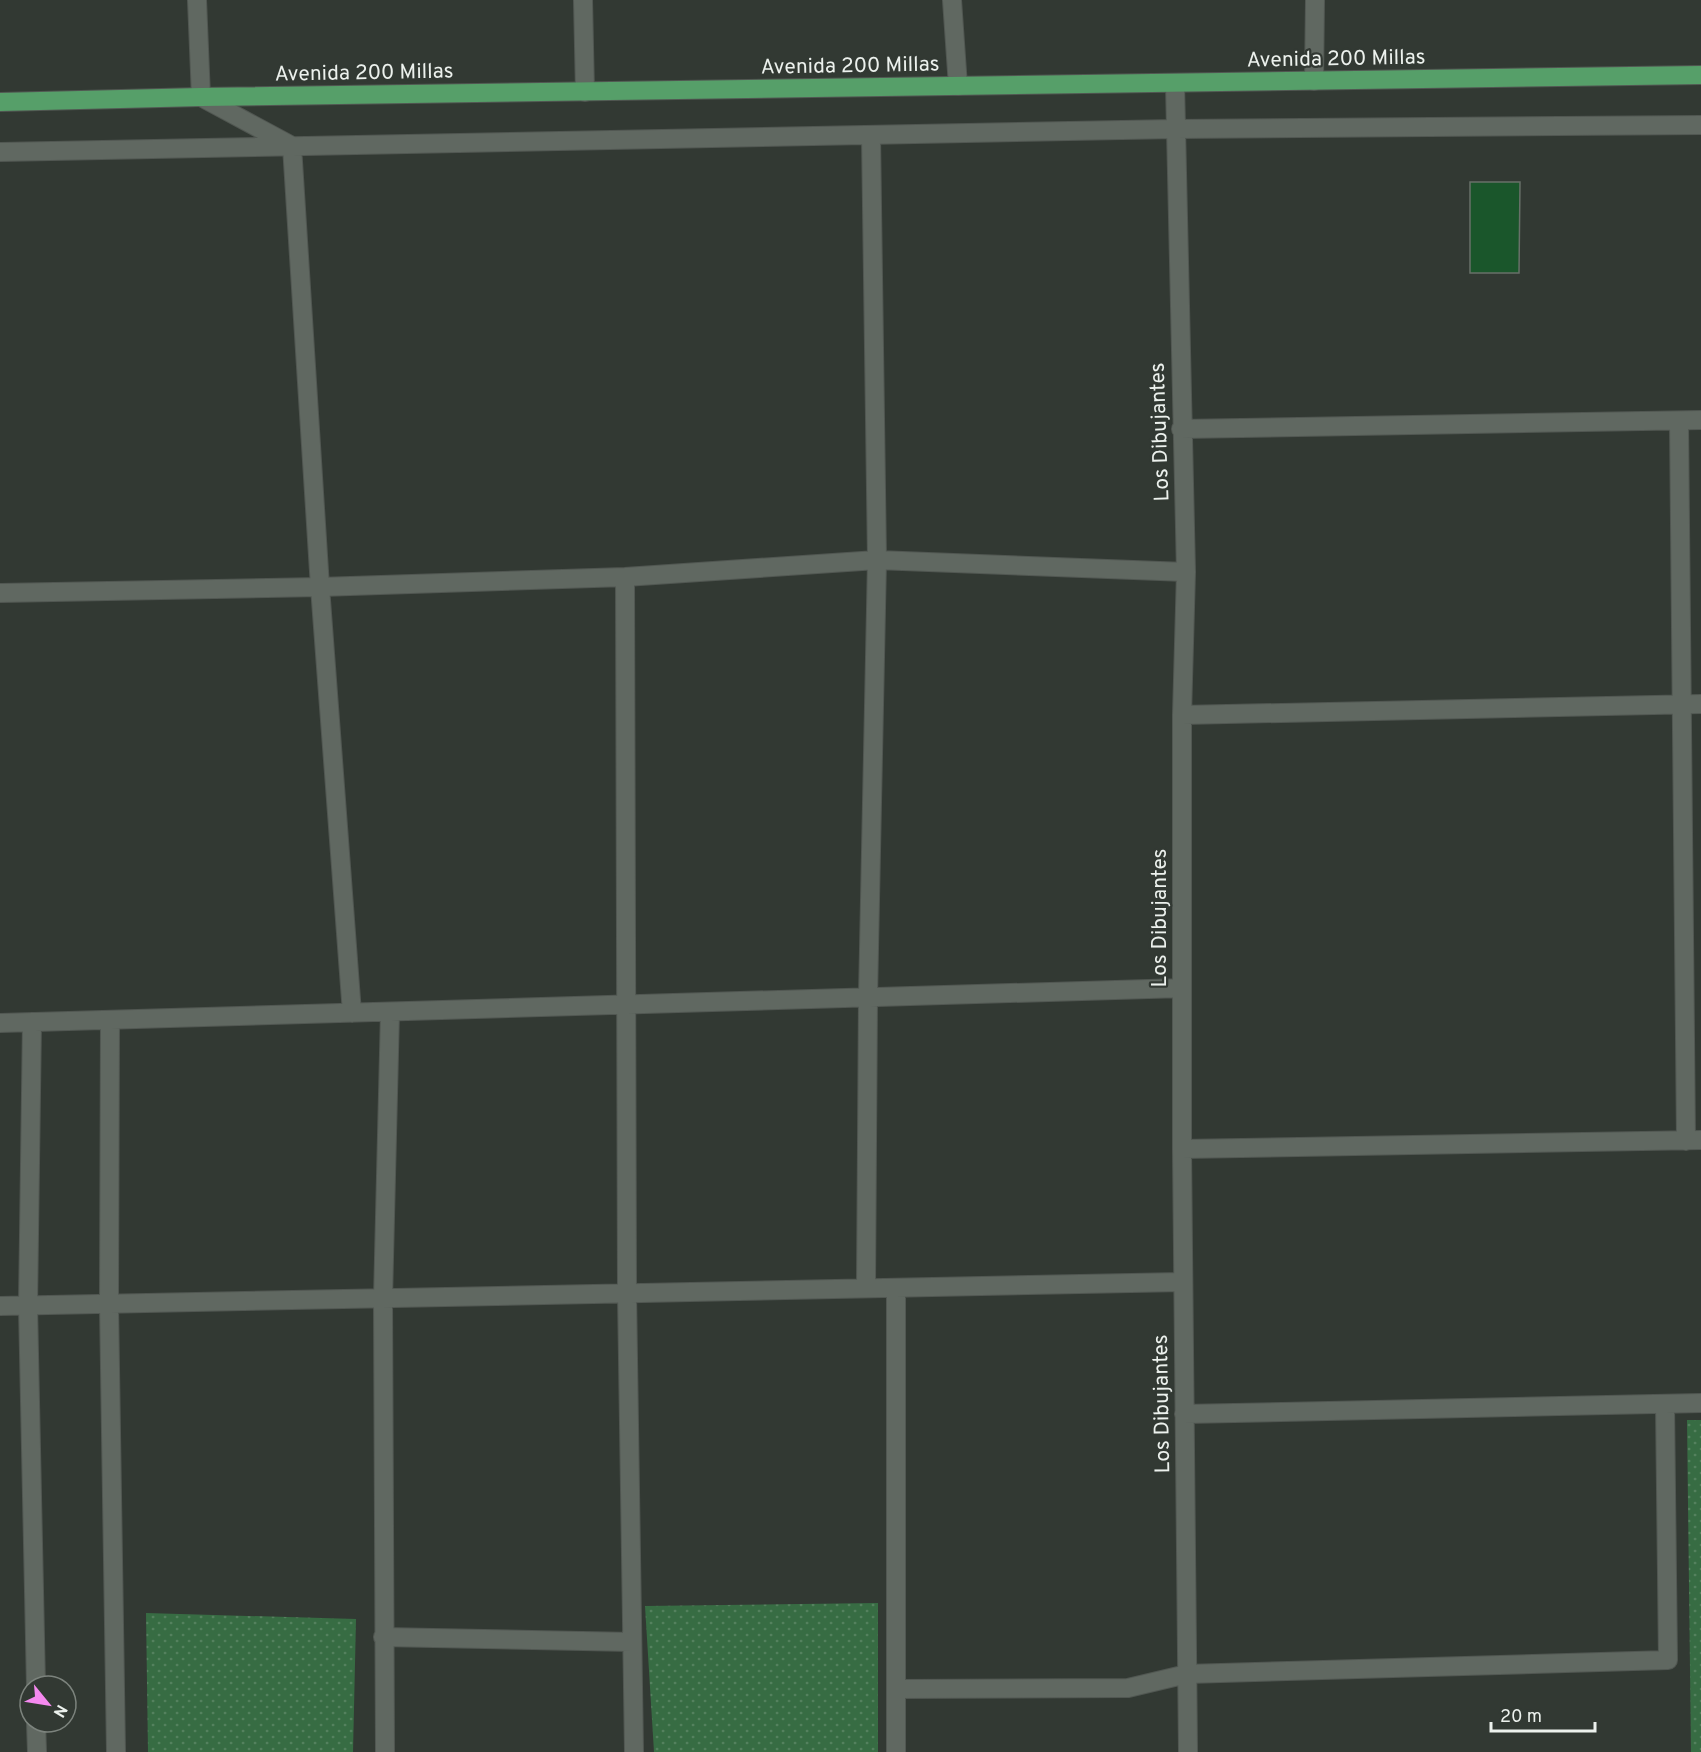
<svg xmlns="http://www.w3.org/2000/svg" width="1701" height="1752" font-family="Overpass,sans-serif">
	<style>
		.park { fill: url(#park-dots) }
		.building { fill: #1a562b; stroke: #687069; stroke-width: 1.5 }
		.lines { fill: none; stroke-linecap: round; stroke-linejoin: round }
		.minor-casing { stroke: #515752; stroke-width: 20 }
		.major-casing { stroke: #515752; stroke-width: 20 }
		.minor { stroke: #606861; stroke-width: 18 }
		.major { stroke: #569f69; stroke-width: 18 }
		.labels { text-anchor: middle; stroke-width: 4.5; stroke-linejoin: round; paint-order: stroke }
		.street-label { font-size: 21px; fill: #ecf1ed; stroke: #323933 }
	</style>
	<defs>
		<pattern id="park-dots" width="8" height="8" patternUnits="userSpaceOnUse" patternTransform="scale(1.5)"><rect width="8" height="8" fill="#376c43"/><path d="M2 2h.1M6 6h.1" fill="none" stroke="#54815e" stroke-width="1.8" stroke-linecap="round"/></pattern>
	</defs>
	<rect width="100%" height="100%" fill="#323933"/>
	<path class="park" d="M1687,1420H1701V1752H1691Z
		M878,1603V1752H654L645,1606Z
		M146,1613L356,1619L353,1752H148Z"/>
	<path class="building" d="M1470,182H1520L1519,273H1470Z"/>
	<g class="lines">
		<g class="minor-casing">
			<path id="minor" d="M197,0L201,97L292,146L320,587L352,1013
				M583,0L585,92
				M952,0L958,86
				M1314,81L1315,0
				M1175,84L1186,572L1182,715V1149L1188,1752
				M0,152L1175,129L1701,125
				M1679,421L1686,1141
				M1181,429L1701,420
				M625,577L627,1293L634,1752
				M0,593L320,587L625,577L877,560L1186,572
				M1182,715L1701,704
				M110,1020L109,1304L116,1752
				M32,1022L28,1306L36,1686
				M0,1023L1182,988
				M1182,1149L1701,1140
				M866,1287L868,997L877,560L871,135
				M896,1288V1752
				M0,1306L1182,1282
				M1184,1414L1701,1403
				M383,1637L632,1642
				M896,1689L1128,1688L1187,1674L1668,1660L1665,1404
				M36,1722L37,1752
				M385,1752L383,1299L390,1012"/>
		</g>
		<g class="major-casing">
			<path id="major" d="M0,102L201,97L1701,75"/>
		</g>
		<use href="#minor" class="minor"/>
		<use href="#major" class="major"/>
	</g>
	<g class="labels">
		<g class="street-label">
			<text transform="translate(1336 58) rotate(-1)" y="7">Avenida 200 Millas</text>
			<text transform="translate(850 65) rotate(-1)" y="7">Avenida 200 Millas</text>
			<text transform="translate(364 72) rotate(-1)" y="7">Avenida 200 Millas</text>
			<text transform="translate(1159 432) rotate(-92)" y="7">Los Dibujantes</text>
			<text transform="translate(1159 918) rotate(-90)" y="7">Los Dibujantes</text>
			<text transform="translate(1161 1404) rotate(-91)" y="7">Los Dibujantes</text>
		</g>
	</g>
	<g transform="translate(48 1704) rotate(120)"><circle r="28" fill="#323933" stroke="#7c837d" stroke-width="1.5"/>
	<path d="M0-4.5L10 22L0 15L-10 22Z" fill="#f589ef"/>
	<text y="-9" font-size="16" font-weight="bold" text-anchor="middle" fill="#ecf1ed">N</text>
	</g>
	<path d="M1491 1722v9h104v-9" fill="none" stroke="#ecf1ed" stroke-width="3"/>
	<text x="1500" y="1722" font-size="18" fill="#ecf1ed" stroke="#323933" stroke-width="4.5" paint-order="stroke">20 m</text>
</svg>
